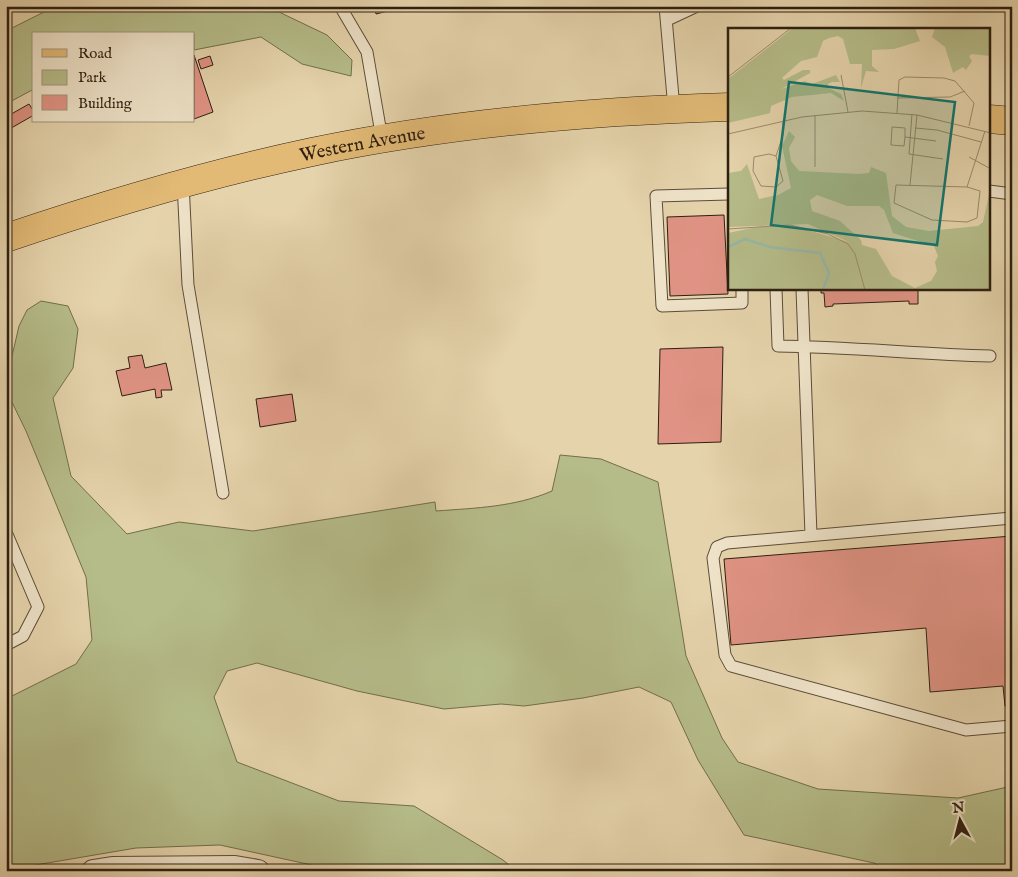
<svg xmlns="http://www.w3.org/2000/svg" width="1018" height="877" font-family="'IM FELL English',serif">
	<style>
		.green { fill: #b5bc89; stroke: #726e4c }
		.building { fill: #e09384; stroke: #2e1f10 }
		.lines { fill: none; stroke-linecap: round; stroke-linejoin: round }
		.service-casing { stroke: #5c4c37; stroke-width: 13 }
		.minor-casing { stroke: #5c4c37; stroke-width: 24 }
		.primary-casing { stroke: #2e1f10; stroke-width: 29 }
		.service { stroke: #eee2c8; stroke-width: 11 }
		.minor { stroke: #eee2c8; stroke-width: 22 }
		.primary { stroke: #e2ba76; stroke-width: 28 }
		.labels { text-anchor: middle; stroke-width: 4; stroke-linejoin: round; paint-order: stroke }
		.street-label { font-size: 19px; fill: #2e1f10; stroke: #eee2c8 }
		.inset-river { fill: none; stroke: #96b8a9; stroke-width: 2.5 }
		.inset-road { fill: none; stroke: #9c8b6d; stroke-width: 1 }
		.view { fill: #0f766e; fill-opacity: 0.15; stroke: #0f766e; stroke-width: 2.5 }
		.inset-edge { fill: none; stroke: #2e1f10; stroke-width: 2.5 }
	</style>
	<rect width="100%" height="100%" fill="#e5d3ab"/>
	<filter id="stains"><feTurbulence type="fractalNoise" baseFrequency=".004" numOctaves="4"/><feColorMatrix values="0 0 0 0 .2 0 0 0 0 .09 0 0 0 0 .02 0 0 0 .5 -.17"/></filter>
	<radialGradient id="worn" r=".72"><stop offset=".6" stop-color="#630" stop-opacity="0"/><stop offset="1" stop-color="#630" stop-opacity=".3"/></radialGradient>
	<path class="green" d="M56,6H241L244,11L279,12L327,35L352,60L351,76L302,64L261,37L194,50V34H34V89L6,104V31Z
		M41,301L68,306L78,329L73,368L53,398L71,476L127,534L179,522L253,531L435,502L436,511C476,508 515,507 552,491L560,455L601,459L658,482L686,656L722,738L738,762L818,789L958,798L1012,786V871H888L874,863L744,835L698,760L671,702L639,687L583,698L524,706L501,704L444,709L357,691L257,663L227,671L214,697L237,762L339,801L414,806L503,860L516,871H339L220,845L136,848L6,870V699L76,664L92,640L86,577L26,431L9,396V369L19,326L27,310Z"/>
	<path class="building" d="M374,6H391L392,10L376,14Z
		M194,55L213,112L194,119Z
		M210,56L213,65L201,69L198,60Z
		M29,104L34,112V115L6,131V117Z
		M724,215L728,294L670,296L667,217Z
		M821,289H918V304H909V301L833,304V306L825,307L824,293H821Z
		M723,347L721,442L658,444L660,349Z
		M142,355L145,368L166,363L172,390H161L162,397L156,398L155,389L122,396L116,371L130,368L128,357Z
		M292,394L296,421L260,427L256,399Z
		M1012,536V705L1005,706L1003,686L930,692L926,628L731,645L724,559Z"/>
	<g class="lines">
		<g class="service-casing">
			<path id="service" d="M340,6L367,52L382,139
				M665,6L674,109
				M667,20L697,6
				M183,183L188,285L223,493
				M989,191L1012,194
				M729,194L656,196L662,306L742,303V289
				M776,289L778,346C849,347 919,354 990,356
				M802,289L811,535
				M1012,518L727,543L717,547L713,558L725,655L731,666L966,730L1012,726
				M6,532L38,607L23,636L6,645"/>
		</g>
		<g class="minor-casing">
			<path id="minor" d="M93,871L112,868L235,867L258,871"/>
		</g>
		<g class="primary-casing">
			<g id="primary">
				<path d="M989,119L1012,121"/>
				<path id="s1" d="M6,238C107,204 208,174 312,152C449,123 590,111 729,107"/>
			</g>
		</g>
		<use href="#service" class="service"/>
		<use href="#minor" class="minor"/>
		<use href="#primary" class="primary"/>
	</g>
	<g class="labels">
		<g class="street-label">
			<text dy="7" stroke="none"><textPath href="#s1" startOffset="369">Western Avenue</textPath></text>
		</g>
	</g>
	<g transform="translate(728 28)">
		<rect width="262" height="262" fill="#e5d3ab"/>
		<path d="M65,0H187L192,13L166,21L144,22V38L151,44L138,43L133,60L134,36H122L115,11L110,8L101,10L95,13L89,29L73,33L54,50L56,52L75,42H82V45L53,61L77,53L84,56L108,47L112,54H104L100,56V60L113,66L116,73L103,65L64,69L43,78L42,85L0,95V51ZM207,0H262V28L244,26L241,28L244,33L238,42L235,39L225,45L217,19L204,9ZM61,103L67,109L61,120L63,133L71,143L131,146L141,145L143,139L158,145L164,188L178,199L201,203L250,198L255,194L262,162V262H0V205L29,199L62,197L121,214L80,196L0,199V145L13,143L19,136L31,171L50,167L63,160L54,118ZM89,167L119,178H151L156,182L165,205L206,218L210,228L207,234L209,243L203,253L187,260L164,248L148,221L134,217L133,212L112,193L84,183L82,172Z" fill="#b5bc89" fill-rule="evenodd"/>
		<path class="inset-river" d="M0,219L17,211L42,219L92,225L101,245L95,262"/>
		<path class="inset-road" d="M113,47L120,84M0,49L63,0M169,70L222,69L237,63M169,85L171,52L177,49L216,50L227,53L246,75L241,98M184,86L181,126L215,131M87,87V139M187,100L209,102L253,114M0,106L74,89L134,83L189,87L263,105M177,109L176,118L163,117L164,99L177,100V109L208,113M48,128L41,126L26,129L25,143L33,158L48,159L55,153L48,128L55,107V93M241,129L263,141M182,157L189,87M239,159L252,163L249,190L239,194L204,192L166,175L168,157L239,159L257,103M0,201L62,197L100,206L120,216L127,226L137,262"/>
		<path class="view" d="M61,54L227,74L209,217L43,197Z"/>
		<rect width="262" height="262" class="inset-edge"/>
	</g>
	<rect width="1018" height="877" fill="none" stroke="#e5d3ab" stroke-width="25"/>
	<rect x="8" y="8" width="1003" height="862" fill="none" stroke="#2e1f10" stroke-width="2.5"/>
	<rect x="12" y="12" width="993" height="852" fill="none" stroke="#2e1f10"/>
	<rect x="32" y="32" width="162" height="90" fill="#eee2c8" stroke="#a1947e"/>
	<rect x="42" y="49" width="25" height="8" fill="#e2ba76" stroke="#a1947e"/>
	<text x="78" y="58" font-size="15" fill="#2e1f10">Road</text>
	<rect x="42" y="70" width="25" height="15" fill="#b5bc89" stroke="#a1947e"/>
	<text x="78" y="82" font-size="15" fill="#2e1f10">Park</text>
	<rect x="42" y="95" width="25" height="15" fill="#e09384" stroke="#a1947e"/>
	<text x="78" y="108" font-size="15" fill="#2e1f10">Building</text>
	<g transform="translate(960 820) rotate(353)" stroke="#eee2c8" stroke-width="4" paint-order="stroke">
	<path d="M0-4L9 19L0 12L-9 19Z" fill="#2e1f10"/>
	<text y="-8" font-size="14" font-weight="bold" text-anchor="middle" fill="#2e1f10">N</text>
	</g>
	<rect width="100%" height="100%" filter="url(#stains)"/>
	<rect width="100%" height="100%" fill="url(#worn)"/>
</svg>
